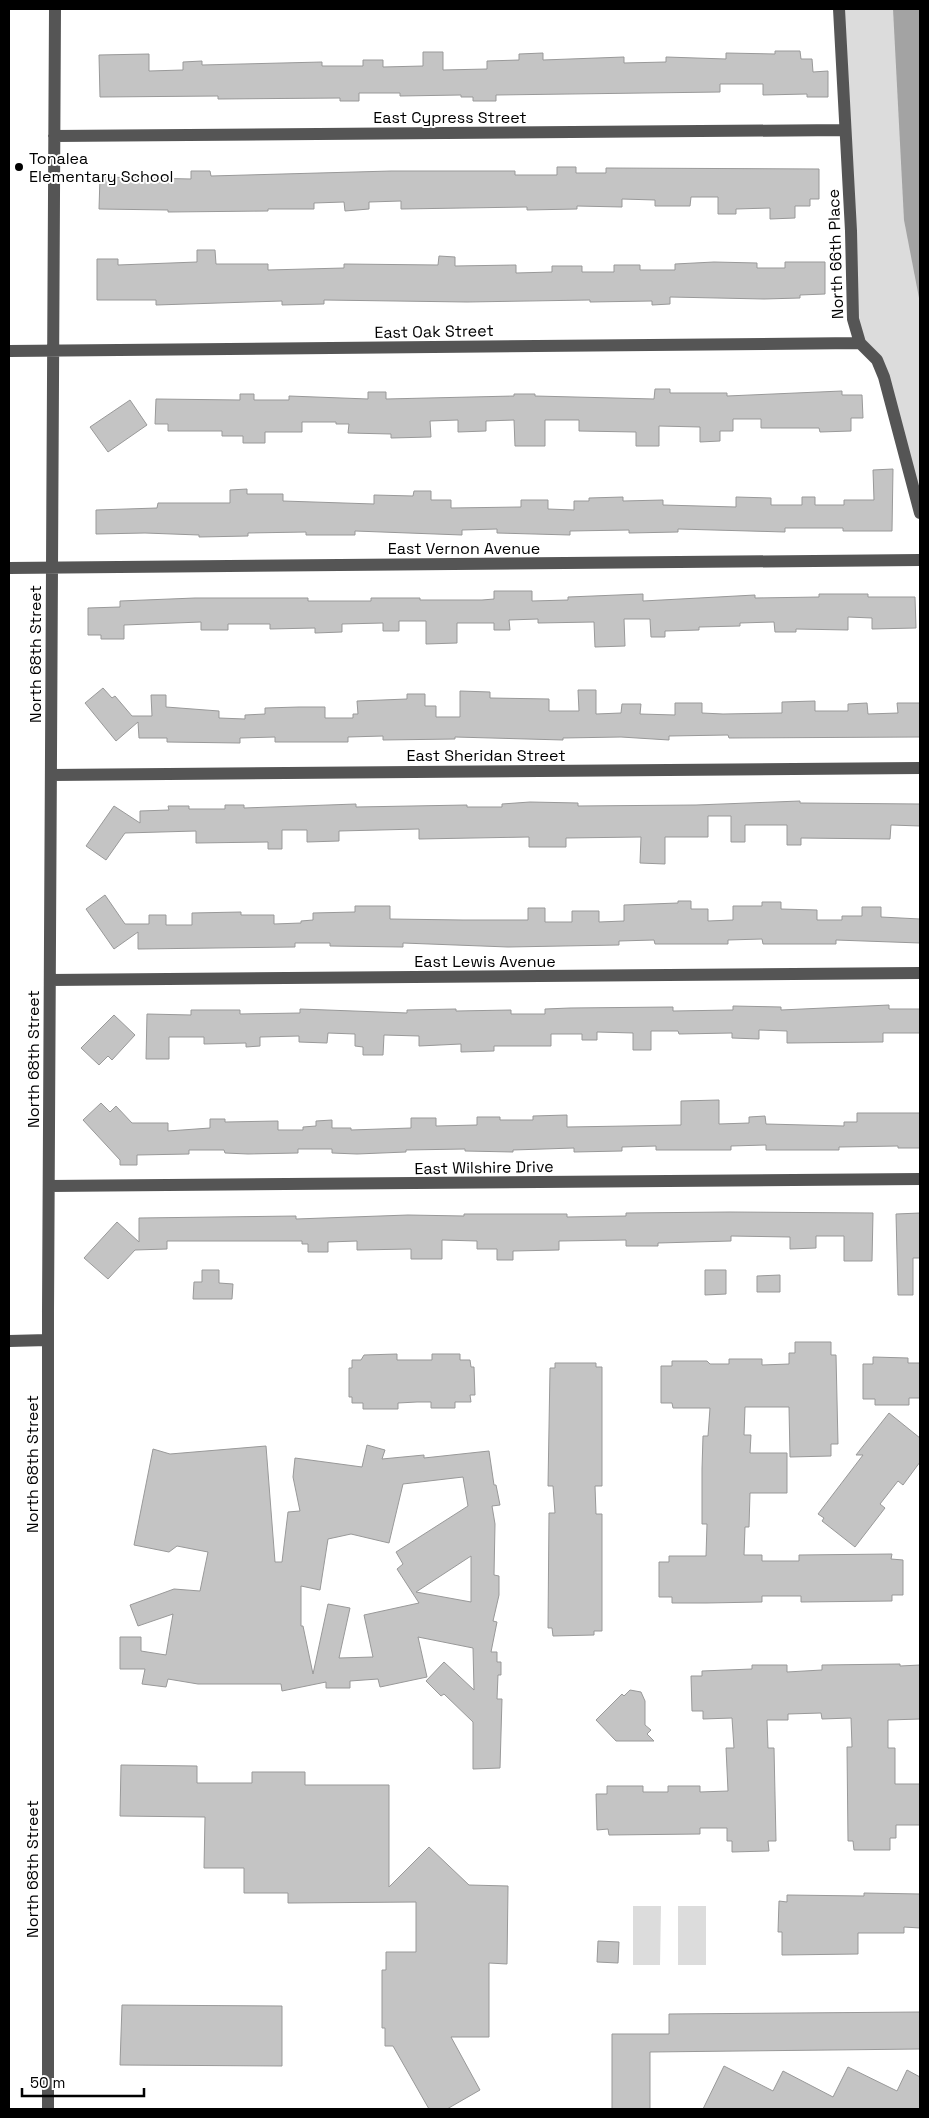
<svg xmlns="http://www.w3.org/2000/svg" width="929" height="2118" font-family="'Space Grotesk',sans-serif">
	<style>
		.green { fill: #dcdcdc }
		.water { fill: #a3a3a3 }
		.building { fill: #c4c4c4; stroke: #999; fill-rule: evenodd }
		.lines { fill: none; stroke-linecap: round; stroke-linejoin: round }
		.minor { stroke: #555; stroke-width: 12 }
		.poi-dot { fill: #000; stroke: #fff; stroke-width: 2 }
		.labels { text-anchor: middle; stroke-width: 4; stroke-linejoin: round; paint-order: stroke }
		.street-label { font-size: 16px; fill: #000; stroke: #fff }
		.poi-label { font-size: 16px; fill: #000; stroke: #fff; text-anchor: start }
	</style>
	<rect width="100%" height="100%" fill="#fff"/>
	<path class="green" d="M839,9H920V513L884,377L860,343Z
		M633,1906H661L660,1965H633Z
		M678,1906H706V1965H678Z"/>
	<path class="water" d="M893,9H920V303L904,220Z"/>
	<path class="building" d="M775,51H800L801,59H812L813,72L828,71V97H807V94L763,95V84H720V92L496,95V101H473V97H461V95L400,96V93H359V101H340V98L218,99V96L100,97L99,55L149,54V71L183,70V62L202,61V65L322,62V66H363V60H383V67L423,66V52H443V70L487,69V61L519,60V54L543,53V60L624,57V63L666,62V57L726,59V53L775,54Z
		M557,167H576V173H606V168L819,169V199H810V206H795V218L770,219V208L736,209V214H718V197H691L690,206H655V200L622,199V207L577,206V209L527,210V207L401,209V201L369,202V209L345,211L344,202L314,203V209H268V211L168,212V210L99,209L100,177L191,179V171H210L211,176L391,171H515V175H557Z
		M197,250H215L216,264H268V270L344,268V264L438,265L439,256L455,257V266L516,265V273L552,272V266H582V272H614V265H640V270H675V264L714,262L757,263V268H785V262H825V294L800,295V298L764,299L670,297V304L652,305V301L590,302V300L467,302L324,300V304L282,305V301L156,305V300H97V259H118V265L197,262Z
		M655,389H670V393H727V396L842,391V395H862L863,418H851V431L820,432L819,428H761V419H733V431H720V441L700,442V427L659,426V446H636V432L579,431V420H545V446H515L514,420L486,421V431L458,432V420L430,421L431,437L391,438V434L348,433L349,424H336V422H302V432H265V443H243V436H222V431H168V424H155L156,399L240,400V394H254V400H289V396L368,399V392H386V399L514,396V394H535V396L654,399Z
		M130,400L147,425L108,452L90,427Z
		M893,469L892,531H843V528H785V532L678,529V532L629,533V530L570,531V535L497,533V529L462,530V535L355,531V535H306V532L248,533V536L199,537V535L145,533L96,534V510L157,508L158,503H230V490L247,489V494H283V501L374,504V495L413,496L414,491H431V500H451V508L521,507V500H548V509L574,510V501H589V498L623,497V501L663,500V505L736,507V497L771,498V505H802V497H815V505H844V500H874L873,470Z
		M494,591H532V601L568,600V597L643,594V601L755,595V598L819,597V594H868V597H915L916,628L872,629V618L848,617V630L796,629V632H775L774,622L740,623V626L699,627V630L665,631V637H651L650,619H624L625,646L595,647L594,622L538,623V619L509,620L510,630H494V623H457V643L426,644V621H399V631H383V623L342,624V632L315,633V628L270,629V624H228V630H201V622L124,625V639H101V635H88V608L120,607V601L195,598H308V601H371V598H420V600H482L494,599Z
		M103,688L112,698L115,696L132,716H152L151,695H166V707L219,711V718L245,719V715L265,714V708L299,707H325V718H353V714H358L357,701L407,699V694H425V706H436V717H460V691L490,692V698L549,699V711H579L578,690H596V714L621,713L622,704H641L640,714L675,715V703H702V713L723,714L782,713V702L815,701V711H848V704L867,703L868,714L898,713L897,703H920V737L729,738L728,735L669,736V740L621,737L563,738V740L455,737V739L383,740V736L348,737V742H275V737L240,738V743L167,742V738H139L138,722L116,741L85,703Z
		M800,801V803L920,804V826L891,825L890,839L801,838V845H787V825H745V842H731V816H708V837H665V864L640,863L641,837L566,838V847H529V837L419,839V829L339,831V841L307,842V830H282V849H268V842L196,843V831L125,833L106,860L86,846L114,806L140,823V811L169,810L168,806H189V809H225V805H244V808L356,804V807L467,805V807H502V804L530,802L578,803V806L696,805Z
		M105,895L125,924H149V915H166V925H192V913L241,912V915H274V924L301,923V921L313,920V913L355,912V906H390V919L463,920H528V908H545V922H572V911H599V922L624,921V905L678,903V901H691V909H708V921L733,920V906H762V902H781V909L817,910V920H842V916H862V907H881V917L920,919V943L836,940V944H763L762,939L728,940V944H655L654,940L619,941V945L508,947L403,943V947L330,946V943H295V947L138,949V932L114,949L86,909Z
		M889,1005V1009H920V1033H883V1042L787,1043V1031L759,1030V1039L732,1038V1033L679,1034L678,1031H651V1050H633V1033L597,1032V1040H582V1034H551V1046H494V1051L461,1052V1044L419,1046V1036L384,1035L383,1055H363V1047L355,1046V1034L328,1033L327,1043L299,1042V1036L260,1037V1046L246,1047V1043L204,1044V1037H169V1059H146L147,1014L191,1015V1010H240V1014L300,1013V1009L407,1013V1010L456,1009V1011L511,1010V1014H545V1009L570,1008L673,1007V1011L733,1010V1006L781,1007V1010Z
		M114,1015L135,1035L112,1060L108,1056L99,1065L81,1048Z
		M719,1100V1124L749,1123V1117L765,1116L766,1124L844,1126V1122H857V1113H920V1148H898V1146L839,1147V1150H766V1145L731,1146V1150H656V1146L622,1147V1151L574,1152V1148L513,1150V1152L465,1151V1149L406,1150V1152L357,1154L332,1153V1149H298V1153L248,1154L225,1153L224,1150H189V1154L137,1155V1165H120V1160L83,1120L101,1103L110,1112L116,1106L132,1123H168V1131L210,1128V1119H225V1122L278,1121V1130H303V1127L316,1126V1121L332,1120V1128H351V1130L411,1128V1118H436V1126L477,1125V1117H500V1120H533V1116L567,1115V1127L628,1126L681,1125V1101Z
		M730,1212L873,1213L872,1261H844V1236H816V1248L790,1249V1237L731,1236V1241L658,1243V1246H626V1240L559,1241V1250L513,1251V1260H497V1249H477V1241L442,1240V1259H411V1249L357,1250V1241L328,1242V1252H308V1244H302V1241H167V1249L135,1250L108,1279L84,1258L117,1222L139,1242V1218L296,1216V1219L408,1215L464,1216V1214H567V1217L626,1216V1213Z
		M920,1213V1258H913V1295H898L896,1214Z
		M202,1270H219V1283L233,1284L232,1299H193L194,1282H202Z
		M705,1270H726V1294L705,1295Z
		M780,1275V1292H757V1276Z
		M795,1342H831V1355H836L838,1444H831V1456L790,1457L789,1407H745L744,1435H751L750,1453H787V1493H750L749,1527H745L744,1555H762V1561H799V1555L892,1554L891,1559L903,1560V1595H892V1601L801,1602V1596H762V1602L706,1603H672V1597H659V1562H669V1556H706L707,1524H702V1469L703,1436H708L710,1408H673L672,1403H661V1366H672V1361H707L710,1364H729V1359H762V1365L789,1364V1353H795Z
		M397,1354V1360H432V1354H460V1360H470L471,1367H474L475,1395H470L471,1402H455V1408H431V1402H417L398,1403V1409H363V1403H352V1397H349V1368H352V1360H361L364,1355Z
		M873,1357L908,1358V1363H920V1398H909V1405H875V1399H863V1364H873Z
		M555,1363H596V1367H602V1486H595L596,1514H602V1631H594V1635L553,1636L552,1628H548L549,1513H555L553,1486H548L550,1368H555Z
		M889,1413L920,1438V1462L903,1485L898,1481L880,1504L885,1508L855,1547L822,1521L824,1518L818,1514L863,1455H856Z
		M367,1445L385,1450L382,1459L424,1455V1458L489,1451L494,1485H496L500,1505L492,1506L495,1524L494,1575L499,1576V1595L493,1621L497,1622L491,1652H497V1662H501V1675H498L497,1699H502L500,1768L473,1769V1722L444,1694L441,1696L426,1681L444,1662L474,1690L473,1648L418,1637L427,1677L380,1687L378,1679L350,1681V1688H326V1682L282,1691L281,1684H198L168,1679L166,1687L142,1684L145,1669H120V1637H141V1651L166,1655L173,1614L138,1626L130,1605L174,1589L200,1591L208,1552L177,1546L169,1552L134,1545L153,1449L170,1454L266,1446L275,1562H282L288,1512L300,1511L293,1477L295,1458L362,1467ZM463,1477L468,1506L396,1552L403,1564L397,1569L419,1603L364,1615L373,1657L339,1658L350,1608L328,1604L313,1674L303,1626H301V1586L320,1590L328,1539L351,1534L389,1543L403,1484ZM471,1556V1602L416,1592Z
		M900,1664V1666L920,1665V1719L888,1720V1748H895V1784H920V1825H896V1838H890V1850H854L853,1841H848L847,1747H852L851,1718L822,1719L821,1713L788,1714V1720H767L768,1748H774L776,1841H768L769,1851L732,1852V1841H727V1828H700V1834L609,1835L608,1829L597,1830L596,1794H607V1786H643V1792H668V1786H700V1792L728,1791L726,1748H734L732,1718L703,1719V1711H692L691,1676H702V1671L752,1669V1665H787V1672L822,1670V1665Z
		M630,1690L641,1692L645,1701V1725L651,1730L647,1734L654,1741H616L596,1720L622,1694L624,1696Z
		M121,1765L197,1766V1783H252V1772H305V1785H389V1887L429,1847L469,1885L508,1886L507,1964L489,1963V2037H451L480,2090L447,2109H429L393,2046H385V2028H382V1970H386V1952H416V1902L288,1903V1893H244V1868H204L205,1817L120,1816Z
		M864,1893L920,1894V1928L904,1927V1933H858V1954L782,1955V1932H778L779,1901L787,1902V1895L864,1896Z
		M598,1941L619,1942L618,1963L597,1962Z
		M122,2005L282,2006V2066L120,2065Z
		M920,2012V2049L650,2052V2109H612V2034H669V2014Z
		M724,2066L773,2091L783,2071L833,2097L848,2067L897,2091L907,2070L920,2077V2109H703Z"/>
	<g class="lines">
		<path class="minor" d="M839,9L851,231L853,319L860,343L877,360L884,377L920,513
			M54,136L845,130
			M9,351L860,343
			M9,568L920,560
			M51,775L920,768
			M50,980L920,973
			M49,1186L920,1179
			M9,1341L48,1340
			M48,2109V1312L55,9"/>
	</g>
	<circle class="poi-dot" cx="19" cy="167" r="5"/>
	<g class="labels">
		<g class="street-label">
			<text x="450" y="123">East Cypress Street</text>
			<text transform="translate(835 254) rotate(-92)" y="6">North 66th Place</text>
			<text transform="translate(434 331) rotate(-1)" y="6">East Oak Street</text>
			<text x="464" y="554">East Vernon Avenue</text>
			<text transform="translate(35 654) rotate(-90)" y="6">North 68th Street</text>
			<text x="486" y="761">East Sheridan Street</text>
			<text x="485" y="967">East Lewis Avenue</text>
			<text transform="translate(33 1059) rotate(-90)" y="6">North 68th Street</text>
			<text transform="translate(484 1167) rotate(-1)" y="6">East Wilshire Drive</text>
			<text transform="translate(32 1464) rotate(-90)" y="6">North 68th Street</text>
			<text transform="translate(32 1869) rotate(-90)" y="6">North 68th Street</text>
		</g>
		<g class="poi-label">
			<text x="29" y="164">Tonalea<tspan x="29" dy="18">Elementary School</tspan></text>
		</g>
	</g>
	<rect width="929" height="2118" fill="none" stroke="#000000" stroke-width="20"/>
	<path d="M22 2088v8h122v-8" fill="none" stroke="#000000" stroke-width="2.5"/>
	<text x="30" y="2088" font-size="15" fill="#000000" stroke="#ffffff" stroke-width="4" paint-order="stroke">50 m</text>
</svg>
